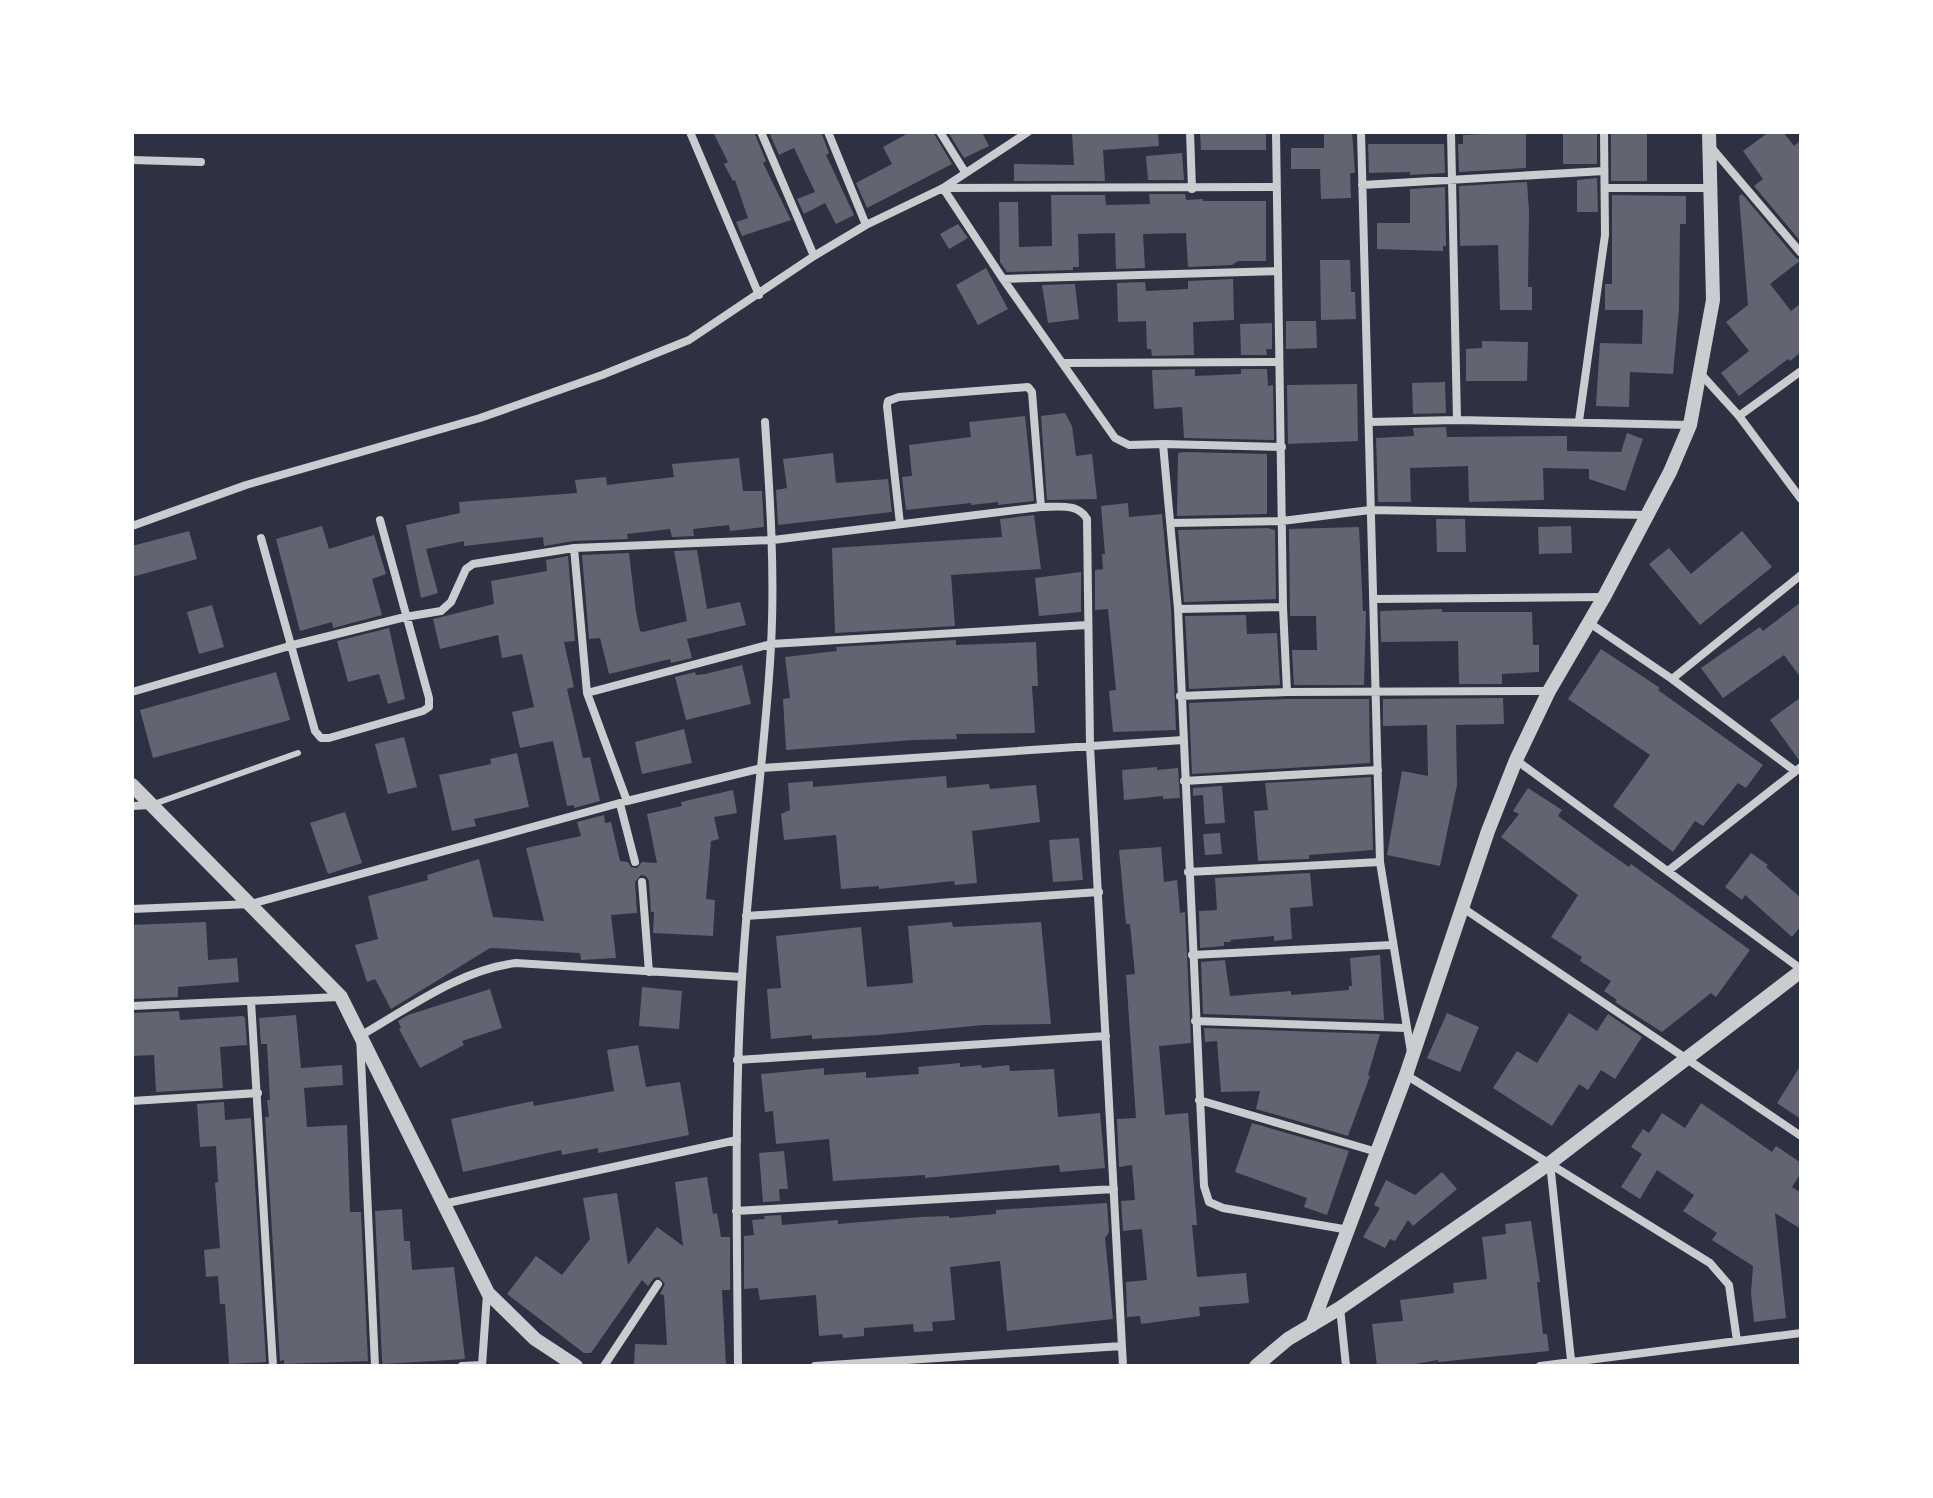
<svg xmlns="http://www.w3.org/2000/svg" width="1933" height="1498" font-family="Roboto,sans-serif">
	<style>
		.building { fill: #626471 }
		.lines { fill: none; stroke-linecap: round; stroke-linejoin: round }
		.service { stroke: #caccd0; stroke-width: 6 }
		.minor { stroke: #caccd0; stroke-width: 8 }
		.tertiary { stroke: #caccd0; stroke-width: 14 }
	</style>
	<rect width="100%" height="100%" fill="#2d3142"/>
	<path class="building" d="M713,132H754L766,161L763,163L791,220L742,236L736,222L748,218L735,180L733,181L724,164L728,162Z
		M769,132H821L829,153L826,155L854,215L836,224L825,203L804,214L797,199L815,192L794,148L779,155Z
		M910,132H933L952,164L867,208L856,183L892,164L883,147Z
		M948,132H982L989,146L964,158Z
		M1072,132H1158L1159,146L1103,150L1105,181H1014V164L1074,165Z
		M1200,132H1266V150H1201Z
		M1324,132H1352L1355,173H1350L1351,198L1321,199L1320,169H1291V148H1324Z
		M1647,132V181H1611V133Z
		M1769,132H1783L1794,146L1801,140V242L1754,186L1763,179L1743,151Z
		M1509,133H1526V168L1459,172L1458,144H1463V135Z
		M1563,133H1597V164H1563Z
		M1368,144H1444L1445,173L1410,175V172L1369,173Z
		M1182,153L1184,180H1148L1146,156Z
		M1597,178L1598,212H1577V180Z
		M1527,182L1529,211L1528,287H1532V310H1500L1498,245L1460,246L1459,186Z
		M1445,187L1446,246H1443V251L1377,249V223H1410V189Z
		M1149,194H1185L1186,200L1203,199V201H1266V261H1238L1232,265L1188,267L1186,233L1143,234L1145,268L1116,269L1115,233L1078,234L1079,267H1073V270L1007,272L1000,262L999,202H1018L1019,247L1052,246L1051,195H1105L1106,205L1150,204Z
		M1742,194L1796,258L1801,260L1770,284L1791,311L1801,303V352L1790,361L1788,359L1739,396L1721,373L1749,351L1726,322L1748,305L1739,196Z
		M1612,195L1686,196V224H1680L1679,309L1673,374L1630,372L1629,407L1596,406L1600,343L1642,344L1643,310H1605V284H1612Z
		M958,224L968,238L949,249L940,234Z
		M1320,260H1350L1351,292H1355L1356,319L1321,320Z
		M986,268L1008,309L978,325L956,285Z
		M1233,279L1234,320L1193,322L1194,355L1152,356L1151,349H1147L1146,321L1118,322L1117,283L1145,282L1146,291L1188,289V281Z
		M1075,284L1079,319L1048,323L1042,285Z
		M1286,321H1316L1317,348L1286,349Z
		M1272,323V349H1266L1267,355H1241L1240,324Z
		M1482,341L1528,342L1527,381H1466V349L1482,348Z
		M1195,369V376L1241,374V369H1267L1268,386L1273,385L1274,440L1184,438L1182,407L1154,409L1152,370Z
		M1445,382L1446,413L1413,414L1412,383Z
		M1357,384L1358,441L1288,444L1287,385Z
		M1065,413L1072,426L1076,456L1092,454L1097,499L1047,500L1041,416Z
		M1025,416L1034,501L998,505V502L971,505V503L906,510L902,477L912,476L909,445L971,437L969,422Z
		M1446,427L1447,437L1567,436V451L1621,452L1627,433L1643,439L1625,491L1589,479V469L1543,468L1544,500L1469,502L1468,466L1410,468L1411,502H1378L1376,438L1414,436L1413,428Z
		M1184,452L1267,454V514L1177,516L1178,453Z
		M833,453L836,483L888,479L892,512L778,525L776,490L787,488L783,459Z
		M739,458L743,491H762L764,527L730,531L729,525L693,529L694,536L672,537L670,529L627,534L628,539L574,541L544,546L543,537L464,546V541L426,549L438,593L421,598L406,525L460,513L459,502L577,493L575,480L606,477L607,485L674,477L672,464Z
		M1128,503L1129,517L1162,514L1171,609L1176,730L1113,732L1109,691L1116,690L1108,609L1095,610V570L1103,569L1102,554H1105L1101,506Z
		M1034,515L1041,569L951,575L955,626L835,633L832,548L1002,537L1000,519Z
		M1436,519H1465L1466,552H1437Z
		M322,526L329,549L374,535L386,574L372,579L382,615L333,628L332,622L300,631L276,539Z
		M1571,526L1572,553L1539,554L1538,527Z
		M1359,527L1363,611H1366L1364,685H1294L1292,650H1317L1316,616H1290L1289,529Z
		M1268,528L1275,530L1276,599L1184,602L1178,530Z
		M189,531L197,559L132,577V546Z
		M1742,531L1772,567L1700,625L1649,564L1669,548L1691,574Z
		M697,550L707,609L740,602L746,625L687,639L692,658L671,663L670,659L609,674L600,638L589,639L582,555L629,553L636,612L640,631L643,632L687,621L674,551Z
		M568,556L575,641L564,642L574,687L567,689L583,758L590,757L600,801L574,808V805L567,806L553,741L520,748L512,712L534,707L522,654L502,658L498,635L440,649L433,619L494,604L491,581L547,571L546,560Z
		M1081,572V612L1039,616L1035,578Z
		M1801,602V678L1784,655L1723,698L1701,668L1760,627L1763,631Z
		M212,605L224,647L199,654L187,612Z
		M1442,609V612H1532L1533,645H1539V672L1502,674V684H1459L1458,641L1381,642L1380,611Z
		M1246,615L1247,634L1277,633L1280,685L1189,689L1185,616Z
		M389,628L405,699L388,704L379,674L348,682L337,641Z
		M956,640V645L1036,642L1038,686H1032L1035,733L956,734L957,739L913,740L786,750L783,699L790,698L785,657L837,651L836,647Z
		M1601,649L1660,688L1658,690L1763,765L1746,788L1738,783L1703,826L1695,821L1673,852L1613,806L1650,755L1568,699Z
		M742,665L751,704L686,720L675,677L695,672L696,675L705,674Z
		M276,672L290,720L153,758L140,710Z
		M1801,697V760H1799L1770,720Z
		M1503,698L1504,724L1456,725L1457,785L1440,866L1387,855L1402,771L1428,776L1427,725L1383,726V699Z
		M1287,699H1369L1370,763L1192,774L1189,703Z
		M684,729L692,763L642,774L635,742Z
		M404,737L417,787L388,794L375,744Z
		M517,753L529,807L474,819L476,826L452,831L439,775L491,764L490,759Z
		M1157,767V770L1178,768L1180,798L1163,799V796L1124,800L1122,770Z
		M946,776L947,788L989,784L990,789L1036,785L1040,822L972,831L977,883L955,885L954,881L879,889V886L841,889L836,835L784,840L781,814L790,810L788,783L813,781V787Z
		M1371,777L1373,850L1309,855V859L1258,861L1254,811L1268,810L1265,783Z
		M1222,786L1225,823L1205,824L1203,795L1193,796V788Z
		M1528,788L1562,810L1558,816L1599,846L1629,867L1631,864L1750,950L1716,997L1711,993L1662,1032L1615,1002L1617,1000L1604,991L1611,981L1580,961L1582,957L1551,937L1578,895L1501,837L1519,814L1513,811Z
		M733,790L737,813L714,817L719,839L711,841L706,899L715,900L713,936L653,933L654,912H651L649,881L646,876L641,875L635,882L637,913L611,915L616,958L581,960L580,953L490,948L391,1009L375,979L367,982L355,945L378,939L368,896L428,880L427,875L479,859L493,917L544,921L526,848L581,836L577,822L604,815L605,823L611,822L620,861L628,862L631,867L637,868L642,862L657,863L647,814L682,806L681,802Z
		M345,812L362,863L328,874L310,823Z
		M1220,833L1222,854L1205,855L1203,834Z
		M1079,838L1083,880L1053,882L1049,840Z
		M1161,847L1164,882L1177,880L1180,913L1185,912L1191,1043L1159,1046L1165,1115L1188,1113L1197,1225H1192L1197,1277L1246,1273L1249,1303L1199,1307L1200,1316L1141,1324L1140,1316L1127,1317L1126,1282L1147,1280L1142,1229L1123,1231L1121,1201L1135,1200L1132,1165L1119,1167L1117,1119L1136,1118L1126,975L1135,974L1130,924H1126L1119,850Z
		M1751,853L1768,865L1766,867L1801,898V926L1792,937L1745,895L1742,900L1725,887Z
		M1310,873L1313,906L1290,908L1292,939L1274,941V936L1230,940L1231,942H1224V946L1200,948L1199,911L1217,910L1215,878Z
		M206,922L208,960L237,958L239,982L178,987V997L132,999V925Z
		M952,922L953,927L1041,922L1051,1024L984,1025L878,1035L812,1039V1035L771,1039L767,989L781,988L776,936L861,927L867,987L913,983L908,926Z
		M1380,955L1384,1020L1203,1014L1201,962L1225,960L1230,996L1291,991V995L1349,990V986H1352L1350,958Z
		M642,987L682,991L679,1029L639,1026Z
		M490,989L502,1028L462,1041L464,1045L420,1068L399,1029L401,1028L398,1021L408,1015Z
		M179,1011L180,1020L243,1016L245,1018L247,1045L220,1047L223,1088L156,1092L154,1055L132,1056V1013Z
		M1447,1013L1479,1027L1460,1072L1427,1058Z
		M1569,1013L1597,1031L1608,1014L1642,1037L1615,1079L1601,1070L1588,1090L1579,1084L1552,1126L1493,1088L1517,1051L1537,1063Z
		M296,1015L301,1068L342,1065L343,1085L304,1088L307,1127L347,1125L350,1212H361L368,1361L284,1364V1360L280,1361L265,1117H269L267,1100H270L267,1044H261L259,1018Z
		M1204,1028L1380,1034L1368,1075L1370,1076L1348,1136L1256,1109L1260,1091L1221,1092L1217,1041L1205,1042Z
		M638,1045L646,1087L680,1082L689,1135L598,1153V1148L562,1155L561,1150L463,1172L451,1119L533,1101L534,1106L614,1091L607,1050Z
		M960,1063V1067L981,1065L982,1068L1009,1065L1010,1071L1054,1069L1058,1117L1100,1113L1105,1168L1060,1172L1059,1165L925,1178V1175L833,1181L829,1139L776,1144L773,1111L765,1112L761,1074L824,1068V1075L866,1072V1078L919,1074L918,1067Z
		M1801,1065V1119L1777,1103Z
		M224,1102L225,1120L251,1118L266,1362L229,1364L225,1304H220L218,1276L206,1277L204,1250L220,1248L215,1183L218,1182L216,1146L200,1147L197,1104Z
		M1701,1103L1772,1152L1776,1146L1801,1163V1173L1792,1187L1801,1193V1229L1775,1213L1786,1318L1754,1322L1751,1293L1753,1266L1712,1240L1717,1233L1683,1211L1694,1195L1657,1170L1640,1199L1621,1187L1642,1154L1631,1147L1643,1129L1649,1133L1662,1113L1685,1128Z
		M1252,1123L1349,1151L1327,1215L1304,1207L1307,1198L1235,1172Z
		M784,1151L788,1189H779L780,1201L763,1202L759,1153Z
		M1442,1172L1457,1189L1413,1226L1408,1220L1395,1241L1390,1239L1385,1248L1363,1237L1380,1208L1374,1205L1386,1180L1415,1195Z
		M707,1177L713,1214L717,1213L721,1237H730V1290H722L726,1366H634L635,1344L667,1345L664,1295L660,1294L665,1284L659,1277L654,1278L648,1286L642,1280L591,1353H584L507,1294L536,1256L562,1275L590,1239L583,1198L617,1193L628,1265L657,1227L683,1246L675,1182Z
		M1107,1203L1109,1232L1105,1238L1113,1319L1007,1331L1000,1261L950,1267L955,1320L932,1322L933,1331L914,1332L913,1324L864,1328V1336L843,1338L842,1334L819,1336L816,1295L760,1300L758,1288L744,1289V1236L754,1235L752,1220L765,1219L764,1216L781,1215L782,1225L838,1220V1224L921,1217L949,1216V1218L996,1214V1210Z
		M402,1209L404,1241H410L412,1270L454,1267L465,1359L383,1364L382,1360L375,1211Z
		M1531,1221L1540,1282H1537L1543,1334H1547L1549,1351L1438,1362V1360L1404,1366H1377L1372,1324L1403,1321L1400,1300L1454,1293L1453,1283L1487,1279L1482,1237L1506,1234L1505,1224Z"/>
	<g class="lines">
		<path class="service" d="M151,805L298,753"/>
		<path class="minor" d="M690,132L759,295
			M761,132L814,256
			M828,132L866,225
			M940,132L965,172
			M1190,132L1192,189
			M1276,132L1283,607L1287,692
			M1361,132L1380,862L1411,1052
			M1451,132L1457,420
			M1711,147L1801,253
			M132,160L201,162
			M1362,185L1604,171
			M1276,187L943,188L1003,279L1115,438L1129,445L1163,444L1178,609L1204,1186L1209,1202L1223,1208L1349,1230
			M1605,188H1709
			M1003,279L1278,271
			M1064,363L1279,362
			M1700,373L1739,416L1801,371
			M1739,416L1801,499
			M1579,421L1605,235L1604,132
			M1369,422L1457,420L1690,425
			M1163,444L1282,447
			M1171,523L1282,521L1370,510L1647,515
			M900,524L887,406L888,401L899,397L1028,387L1032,392L1041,507
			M132,526L246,485L480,418L602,375L689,340L814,256L866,225L943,188L1028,132
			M261,538L315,731L321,738H329L423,711L429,707V698L380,520
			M574,548L587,693L627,801
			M1373,599L1604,597
			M1178,609L1283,607
			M1588,622L1672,679L1795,771
			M1672,679L1801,575
			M132,692L293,645L405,617L441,611L451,602L466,569L473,564L574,548L773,540L1041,507C1059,507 1078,503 1087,519L1090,746L1123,1366
			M587,693L771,644L1087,625
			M1180,696L1287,692L1549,691
			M1516,760L1801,969
			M1184,781L1378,770
			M620,804L635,862
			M132,806L151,805
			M1668,871L1801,767
			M1188,872L1380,862
			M642,882L649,972
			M1463,908L1801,1136
			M132,909L251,904L627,801L762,768L1183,740
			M746,916L1099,892
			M1192,955L1392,945
			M251,1001L273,1366
			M132,1006L339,997
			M1195,1021L1406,1028
			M737,1060L1106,1036
			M1406,1075L1710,1263L1729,1285L1737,1341
			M1199,1100L1377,1152
			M132,1101L258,1093
			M1550,1163L1571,1360
			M443,1204L737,1140
			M736,1211L1114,1189
			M1340,1308L1346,1366
			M375,1366L360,1036C409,1008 459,970 516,963L742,977
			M462,1366L482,1365
			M482,1366L487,1294
			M604,1366L658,1284
			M738,1366C737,1237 734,1107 742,978C748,867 765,757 771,646C775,571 770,497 765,422
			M815,1366L1122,1346
			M1540,1366L1801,1333"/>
		<path class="tertiary" d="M132,785L341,997L488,1293L535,1339L576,1366
			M1312,1325L1406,1075L1488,831L1516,760L1549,691L1604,597L1670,472L1690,425L1713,300L1709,132
			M1256,1366L1288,1339L1340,1308L1550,1163L1801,971"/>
	</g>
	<rect width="1933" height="1498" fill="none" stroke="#ffffff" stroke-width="268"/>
</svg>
